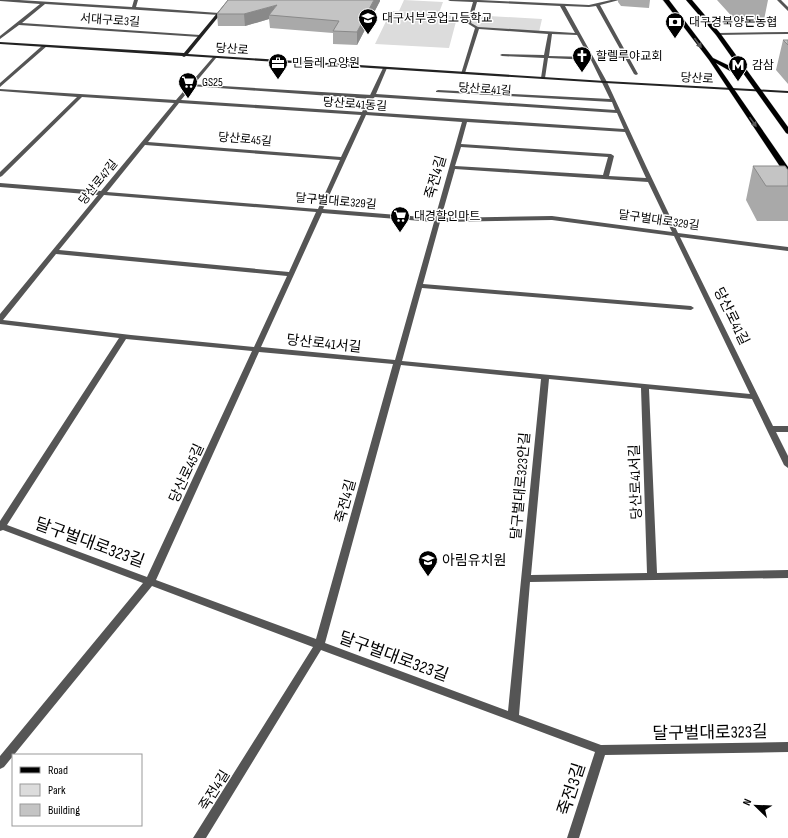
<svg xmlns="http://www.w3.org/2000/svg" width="788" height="838" font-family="'Sofia Sans Condensed','Noto Sans KR',sans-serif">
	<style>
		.green { fill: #dcdcdc }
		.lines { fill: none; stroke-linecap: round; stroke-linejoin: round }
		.primary-casing { stroke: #dbdbdb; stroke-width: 1 }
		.lane { fill: #555; fill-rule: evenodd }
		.street { fill: #555; fill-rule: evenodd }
		.secondary { fill: #222; fill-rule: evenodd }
		.primary { fill: #000; fill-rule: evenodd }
		.wall { fill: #a9a9a9 }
		.shaded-wall { fill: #898989 }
		.building { fill: #c4c4c4; stroke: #898989 }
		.oneway { fill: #595959 }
		.labels { text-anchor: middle; stroke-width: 3; stroke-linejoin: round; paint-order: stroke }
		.far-poi-label { font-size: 12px; fill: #000; stroke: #fff; text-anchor: start }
		.far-street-label { font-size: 12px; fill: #000; stroke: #fff }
		.street-label { font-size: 14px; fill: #000; stroke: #fff }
		.poi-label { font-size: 14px; fill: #000; stroke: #fff; text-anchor: start }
		.near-street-label { font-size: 17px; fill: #000; stroke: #fff }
	</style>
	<rect width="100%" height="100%" fill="#fff"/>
	<path class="green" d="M404,0L443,2L439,13L399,11Z
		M391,11L458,14L449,48L375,44Z
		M471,15L542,19L539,32L477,28L469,23Z"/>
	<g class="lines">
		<g class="primary-casing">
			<path id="primary" d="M663,0H669L713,58L734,68L740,69L716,35L686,0H692L720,33L788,127V134L786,133L743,73L730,71L716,63L788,167V174H785L709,60Z"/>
		</g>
		<path class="lane" d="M189,84L372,95L375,97L372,99L191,86H189Z"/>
		<path class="street" d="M0,0H19L132,7L134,0H138L136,7L219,13L221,14L219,15L45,4L22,23L200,35L202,36L200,37L19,25L0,39V36L40,4L0,1Z
			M448,0H479L589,5L611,0H619L600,5L638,74L636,75L634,74L596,6L589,7L565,6L607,82L646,166L678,233L788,247V251L680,237L773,426H788V432H776L788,456V468L784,465L752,399L649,389L657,573L788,570V578L530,582L519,715L601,745L788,742V752L605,755L579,838H567L595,752L321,650L206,838H193L313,647L152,586L4,767L0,769V756L143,583L3,530L0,531V521L119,338L0,324V314L98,195L0,187V183L101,191L174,103L82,97L2,176L0,177V172L77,97L0,91V89L176,100L214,56L216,57V58L181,100L362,112L383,68L385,67L387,68L376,94L615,110L612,102L436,92V91L438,90L610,99L591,60L548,58L545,78L543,79L541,78L544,58L502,56L500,55L502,54L544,55L548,34L479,29L465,73L461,74L475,28L467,23L473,2L450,1ZM477,2L560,6L575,33L478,27L471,23ZM552,34L577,35L589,57L549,56ZM374,97L617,113L624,129L367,112ZM179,103L361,115L341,157L148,142ZM366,115L462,122L435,218L323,209ZM467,122L625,132L646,178L609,176L614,156L611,154L461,144ZM145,145L340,160L318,209L107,192ZM461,147L608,157L603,175L455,166ZM455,169L648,182L672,232L552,216L441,218ZM104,195L316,212L289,272L59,250ZM322,213L434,222L395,360L261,347ZM552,220L674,236L750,394L402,361L422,288L691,310L694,308L691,306L423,284L440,222ZM56,254L287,276L254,347L131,335L3,320ZM126,339L252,351L147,577L7,525ZM259,352L393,364L316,639L156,580ZM401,365L541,379L508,711L325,643ZM549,379L641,388L647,573L531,575Z
			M777,0H781L788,7V11Z
			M788,32V34L718,35L716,34L718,33Z
			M43,45L47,46L0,87V83Z"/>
		<path class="secondary" d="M228,0H232L188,54L605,81L788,91V93L605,83L186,56L184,57L182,56L0,44V42L184,53Z"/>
		<use href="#primary" class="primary"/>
	</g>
	<path class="wall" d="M618,0H650L649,8L621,6L618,2Z
		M717,0H768L764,20L736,21Z
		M380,1L357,45L333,44V33L270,28L269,19L245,26H218L217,14Z
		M783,40H788V84L776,70Z
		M753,166L788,170V221H757L746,200Z"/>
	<path class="shaded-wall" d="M374,0H380V1L357,45V32Z
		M277,5L269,15V19L245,26L244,14Z"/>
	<path class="building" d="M228,0H374L357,32L333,31L339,21L269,15L277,5L244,14H217Z
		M783,40H788V45Z
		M753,166H785L788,170V186H766Z"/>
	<defs><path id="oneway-solid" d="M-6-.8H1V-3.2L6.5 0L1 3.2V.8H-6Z"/></defs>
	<g class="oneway">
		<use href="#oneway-solid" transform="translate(698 43) rotate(54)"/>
		<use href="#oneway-solid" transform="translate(753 122) rotate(55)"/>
	</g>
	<defs>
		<g id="school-pin" transform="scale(1)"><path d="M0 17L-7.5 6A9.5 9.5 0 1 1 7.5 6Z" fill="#000" stroke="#fff"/><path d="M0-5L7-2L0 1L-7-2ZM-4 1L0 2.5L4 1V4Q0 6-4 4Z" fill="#fff"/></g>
		<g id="bank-pin" transform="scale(1)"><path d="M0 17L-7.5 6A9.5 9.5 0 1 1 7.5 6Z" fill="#000" stroke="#fff"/><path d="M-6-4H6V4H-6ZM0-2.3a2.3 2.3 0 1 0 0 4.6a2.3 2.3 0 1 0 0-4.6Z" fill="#fff"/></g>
		<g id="church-pin" transform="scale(1)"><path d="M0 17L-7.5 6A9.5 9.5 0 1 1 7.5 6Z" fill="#000" stroke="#fff"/><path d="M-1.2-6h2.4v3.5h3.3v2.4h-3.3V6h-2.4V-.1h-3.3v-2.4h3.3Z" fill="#fff"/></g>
		<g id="office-pin" transform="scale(1)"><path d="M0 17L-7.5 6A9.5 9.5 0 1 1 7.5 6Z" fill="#000" stroke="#fff"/><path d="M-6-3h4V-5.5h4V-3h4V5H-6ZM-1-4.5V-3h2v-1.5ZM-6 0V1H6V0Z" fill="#fff"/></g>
		<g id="metro-pin" transform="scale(1)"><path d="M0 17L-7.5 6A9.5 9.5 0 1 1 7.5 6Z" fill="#000" stroke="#fff"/><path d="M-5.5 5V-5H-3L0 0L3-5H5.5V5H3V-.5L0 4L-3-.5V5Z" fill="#fff"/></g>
		<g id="supermarket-pin" transform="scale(1)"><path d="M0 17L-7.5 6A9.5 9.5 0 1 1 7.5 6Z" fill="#000" stroke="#fff"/><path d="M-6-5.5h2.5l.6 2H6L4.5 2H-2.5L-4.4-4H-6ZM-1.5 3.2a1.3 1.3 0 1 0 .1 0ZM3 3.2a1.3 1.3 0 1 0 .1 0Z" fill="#fff"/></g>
	</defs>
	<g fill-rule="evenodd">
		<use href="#school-pin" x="368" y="18"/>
		<use href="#bank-pin" x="675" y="22"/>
		<use href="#church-pin" x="582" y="56"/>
		<use href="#office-pin" x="278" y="63"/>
		<use href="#metro-pin" x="738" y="65"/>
		<use href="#supermarket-pin" x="188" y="82"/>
		<use href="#supermarket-pin" x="400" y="216"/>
		<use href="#school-pin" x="428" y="560"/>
	</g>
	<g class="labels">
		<g class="far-poi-label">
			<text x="382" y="22">대구서부공업고등학교</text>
			<text x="689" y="26">대구경북양돈농협</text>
			<text x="596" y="60">할렐루야교회</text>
			<text x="292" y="67">민들레 요양원</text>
			<text x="752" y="69">감삼</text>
			<text x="202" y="86">GS25</text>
			<text x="414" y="220">대경할인마트</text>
		</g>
		<g class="far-street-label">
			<text transform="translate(110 20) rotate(4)" y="4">서대구로3길</text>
			<text transform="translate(232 49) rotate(4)" y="4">당산로</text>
			<text transform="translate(697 78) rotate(3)" y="4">당산로</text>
			<text transform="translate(485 89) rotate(4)" y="4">당산로41길</text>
			<text transform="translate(355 104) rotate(4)" y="4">당산로41동길</text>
			<text transform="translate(245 139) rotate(5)" y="4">당산로45길</text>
			<text transform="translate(98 182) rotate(-51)" y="4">당산로47길</text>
			<text transform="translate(336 201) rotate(5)" y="4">달구벌대로329길</text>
			<text transform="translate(659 220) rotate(8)" y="4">달구벌대로329길</text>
		</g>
		<g class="street-label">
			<text transform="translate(435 177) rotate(-74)" y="5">죽전4길</text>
			<text transform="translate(732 316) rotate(64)" y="5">당산로41길</text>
			<text transform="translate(324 343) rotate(6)" y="5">당산로41서길</text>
			<text transform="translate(186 473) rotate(-65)" y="5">당산로45길</text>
			<text transform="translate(635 482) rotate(-92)" y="5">당산로41서길</text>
			<text transform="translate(520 486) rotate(-85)" y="5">달구벌대로323안길</text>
			<text transform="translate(345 501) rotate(-75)" y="5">죽전4길</text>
			<text transform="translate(214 790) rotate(-58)" y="5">죽전4길</text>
		</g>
		<g class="poi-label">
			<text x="442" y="565">아림유치원</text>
		</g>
		<g class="near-street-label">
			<text transform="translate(90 542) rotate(20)" y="6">달구벌대로323길</text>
			<text transform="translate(394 656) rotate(20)" y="6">달구벌대로323길</text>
			<text transform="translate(710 732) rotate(-1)" y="6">달구벌대로323길</text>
			<text transform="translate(571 789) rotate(-72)" y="6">죽전3길</text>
		</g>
	</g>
	<rect x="12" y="754" width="130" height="72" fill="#ffffff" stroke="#999999"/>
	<rect x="20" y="767" width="20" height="6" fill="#000000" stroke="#999999"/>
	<text x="48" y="774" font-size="12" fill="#000000">Road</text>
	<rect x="20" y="784" width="20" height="12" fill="#dcdcdc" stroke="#999999"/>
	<text x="48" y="794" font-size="12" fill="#000000">Park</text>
	<rect x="20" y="804" width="20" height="12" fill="#c4c4c4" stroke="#999999"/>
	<text x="48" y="814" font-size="12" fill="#000000">Building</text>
	<g transform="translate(756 806) rotate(293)" stroke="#ffffff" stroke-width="3" paint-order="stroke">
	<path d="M0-3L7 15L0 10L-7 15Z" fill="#000000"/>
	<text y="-6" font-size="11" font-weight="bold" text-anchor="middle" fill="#000000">N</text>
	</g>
</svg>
